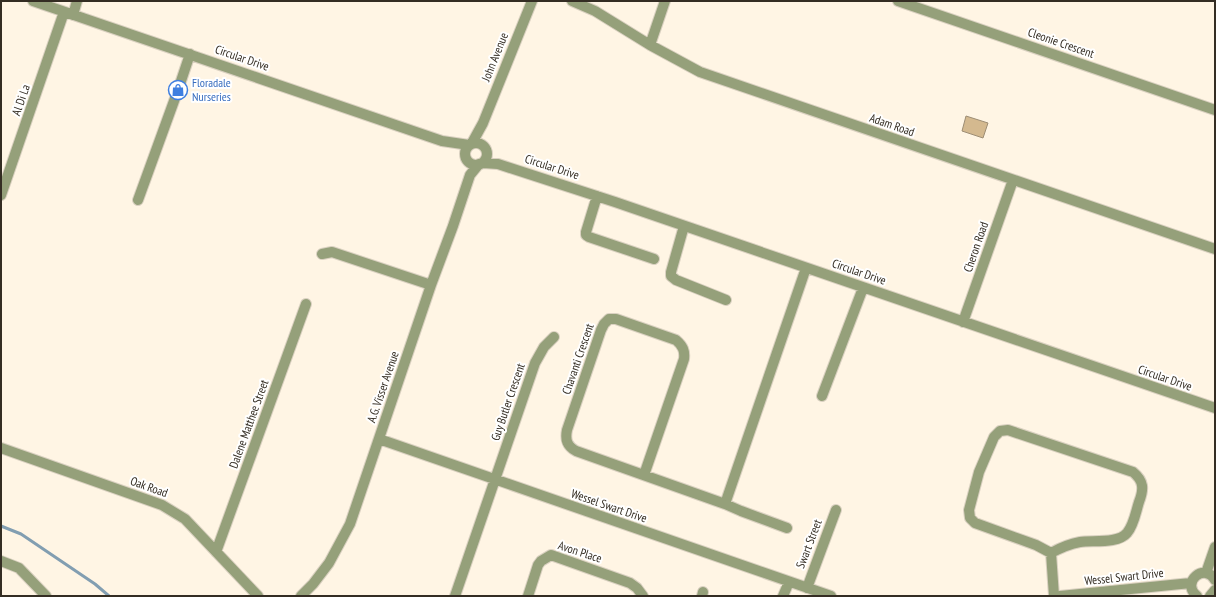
<svg xmlns="http://www.w3.org/2000/svg" width="1216" height="597" font-family="'PT Sans Narrow',sans-serif">
	<style>
		.lines { fill: none; stroke-linecap: round; stroke-linejoin: round }
		.stream { stroke: #829eb1; stroke-width: 3 }
		.building { fill: #d4b98f; stroke: #9d8d74 }
		.minor-casing { stroke: #dad1c1; stroke-width: 12 }
		.minor { stroke: #95a07a; stroke-width: 10 }
		.labels { text-anchor: middle; stroke-width: 4; stroke-linejoin: round; paint-order: stroke }
		.street-label { font-size: 12px; fill: #342d23; stroke: #fff }
		.shop-label { font-size: 12px; fill: #366cbe; stroke: #fff; text-anchor: start }
	</style>
	<rect width="100%" height="100%" fill="#fff5e4"/>
	<g class="lines">
		<path class="stream" d="M1,526L21,534L95,584L109,596"/>
	</g>
	<path class="building" d="M966,116L988,123L983,138L962,131Z"/>
	<g class="lines">
		<g class="minor-casing">
			<path id="minor" d="M33,1L442,141L469,145
				M572,1L595,11L650,45L700,72L1215,249
				M898,1L1215,110
				M73,15L77,1
				M650,45L665,1
				M465 154a11 11 0 1 1 22 0a11 11 0 1 1-22 0Z
				M472,143L483,123L532,1
				M483,163L498,164L615,202L1215,408
				M1,195L64,12
				M597,196L586,232V235L589,237L654,259
				M138,200L178,90L190,54
				M684,226L671,272V276L676,280L726,300
				M322,254L332,252L431,285
				M963,322L1013,180
				M822,396L863,288
				M1008,430L1133,472C1144,481 1144,489 1139,502C1136,511 1134,525 1127,533C1118,544 1092,540 1080,542C1069,544 1060,548 1051,553L1036,545L975,523L970,518L969,510L979,472L994,437L1000,431Z
				M379,439L831,596
				M1,448L162,505L185,519L258,596
				M644,475L684,359C685,351 683,346 676,340L616,319H609L604,324L601,330L567,430C565,440 567,446 576,451L725,504L741,511L787,528
				M725,504L806,268
				M216,552L306,304
				M1051,553L1054,596
				M1,561L19,568L46,596
				M1206,573L1215,547
				M807,588L836,510
				M301,596L313,584L329,563L350,524L431,285L453,226L470,175L479,164
				M455,596L535,363L544,347L554,337
				M528,596L538,565L541,561L551,555L630,583L637,588L643,596
				M702,596L703,592
				M783,596L789,582
				M1060,596L1191,583
				M1197,596C1180,582 1205,562 1215,580
				M1210,596L1215,590"/>
		</g>
		<use href="#minor" class="minor"/>
	</g>
	<defs>
		<g id="shop-ring" transform="scale(1)"><circle r="9.5" fill="#fff" stroke="#3f7fe0" stroke-width="1.5"/><path d="M-5-2.5h2.3a2.7 3.5 0 0 1 5.4 0H5L5.5 6h-11ZM-1.5-2.5h3a1.5 2.3 0 0 0-3 0Z" fill="#3f7fe0"/></g>
	</defs>
	<g fill-rule="evenodd">
		<use href="#shop-ring" x="178" y="90"/>
	</g>
	<g class="labels">
		<g class="street-label">
			<text transform="translate(1061 43) rotate(19)" y="4">Cleonie Crescent</text>
			<text transform="translate(495 57) rotate(-68)" y="4">John Avenue</text>
			<text transform="translate(242 58) rotate(19)" y="4">Circular Drive</text>
			<text transform="translate(21 100) rotate(-71)" y="4">Al Di La</text>
			<text transform="translate(892 125) rotate(19)" y="4">Adam Road</text>
			<text transform="translate(552 167) rotate(18)" y="4">Circular Drive</text>
			<text transform="translate(976 247) rotate(-71)" y="4">Cheron Road</text>
			<text transform="translate(859 272) rotate(19)" y="4">Circular Drive</text>
			<text transform="translate(578 359) rotate(-71)" y="4">Chavanti Crescent</text>
			<text transform="translate(1165 378) rotate(19)" y="4">Circular Drive</text>
			<text transform="translate(383 387) rotate(-71)" y="4">A.G. Visser Avenue</text>
			<text transform="translate(508 402) rotate(-71)" y="4">Guy Butler Crescent</text>
			<text transform="translate(249 424) rotate(-70)" y="4">Dalene Matthee Street</text>
			<text transform="translate(149 487) rotate(20)" y="4">Oak Road</text>
			<text transform="translate(609 506) rotate(19)" y="4">Wessel Swart Drive</text>
			<text transform="translate(809 544) rotate(-69)" y="4">Swart Street</text>
			<text transform="translate(580 552) rotate(18)" y="4">Avon Place</text>
			<text transform="translate(1124 577) rotate(-6)" y="4">Wessel Swart Drive</text>
		</g>
		<g class="shop-label">
			<text x="192" y="87">Floradale<tspan x="192" dy="14">Nurseries</tspan></text>
		</g>
	</g>
	<rect width="1216" height="597" fill="none" stroke="#342d23" stroke-width="4"/>
</svg>
